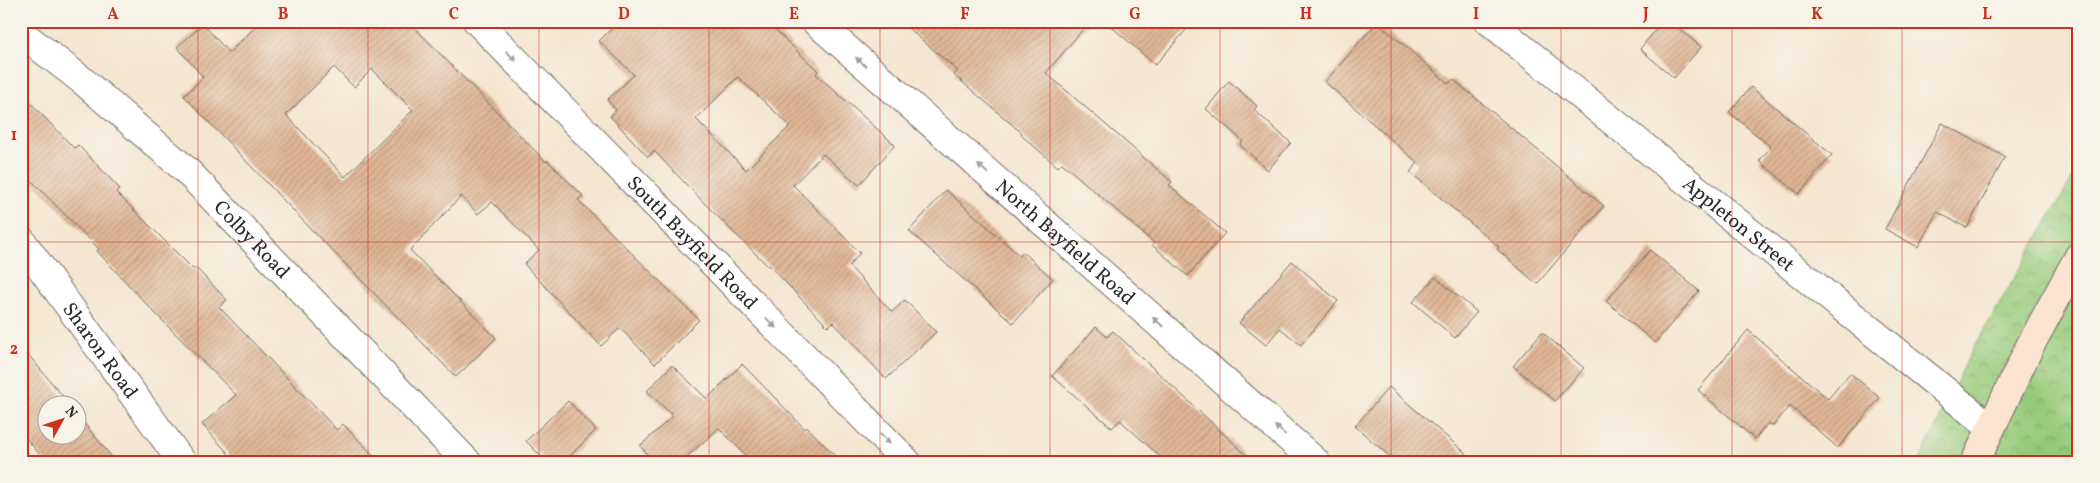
<svg xmlns="http://www.w3.org/2000/svg" width="2100" height="483" font-family="Vollkorn,serif">
	<style>
		.park { fill: url(#park-crowns); stroke: #607a52 }
		.building { fill: url(#building-hatch); fill-rule: evenodd }
		.lines { fill: none; stroke-linecap: round; stroke-linejoin: round }
		.street-casing { stroke: #716c65; stroke-width: 30 }
		.secondary-casing { stroke: #716c65; stroke-width: 30 }
		.street { stroke: #fff; stroke-width: 28 }
		.secondary { stroke: #fde4d1; stroke-width: 28 }
		.oneway { fill: #a0a0a0 }
		.grid { fill: none; stroke: #c8321e; stroke-width: 1; stroke-opacity: 0.55 }
		.labels { text-anchor: middle; stroke-width: 4; stroke-linejoin: round; paint-order: stroke }
		.street-label { font-size: 20px; fill: #2b2b2b; stroke: #f7f3e8 }
		.neatline { fill: none; stroke: #c8321e; stroke-width: 2 }
		.grid-label { font-size: 16px; text-anchor: middle; font-weight: bold; fill: #c8321e }
	</style>
	<defs>
		<pattern id="park-crowns" width="20" height="18" patternUnits="userSpaceOnUse" patternTransform="scale(1.25)"><rect width="20" height="18" fill="#96ca7a"/><path d="M2 6a3 3 0 1 1 6 0M12 15a3 3 0 1 1 6 0" fill="none" stroke="#7ba464"/></pattern>
		<pattern id="building-hatch" width="6" height="6" patternUnits="userSpaceOnUse" patternTransform="scale(1.25)"><rect width="6" height="6" fill="#e1b797"/><path d="M-1 1l2-2M0 6l6-6M5 7l2-2" fill="none" stroke="#b7957b"/></pattern>
	</defs>
	<rect width="100%" height="100%" fill="#f7f3e8"/>
	<filter id="ink" filterUnits="userSpaceOnUse"><feTurbulence type="fractalNoise" baseFrequency=".02" numOctaves="2"/><feDisplacementMap in="SourceGraphic" scale="10" xChannelSelector="R" yChannelSelector="G"/><feConvolveMatrix kernelMatrix="1 2 1 2 8 2 1 2 1" color-interpolation-filters="sRGB"/></filter>
	<filter id="wash" filterUnits="userSpaceOnUse"><feTurbulence type="fractalNoise" baseFrequency=".0096" numOctaves="4" result="noise"/><feDisplacementMap in="SourceGraphic" scale="20" xChannelSelector="R" yChannelSelector="G"/><feGaussianBlur stdDeviation="1.12" result="paint"/><feColorMatrix in="noise" values="0 0 0 0 0 0 0 0 0 0 0 0 0 0 0 0 0 1.4 0 .05"/><feComposite in="paint" operator="in"/></filter>
	<g filter="url(#wash)">
		<rect width="100%" height="100%" fill="#f4e6d0"/>
		<path class="park" d="M2079,167V462H1919L1969,356Z"/>
		<g id="blocks">
			<path class="building" d="M261,21H408L546,162L547,160L583,196L578,200L699,320L655,364L620,328L601,346L524,264L539,250L492,202L478,214L461,196L410,250L496,338L456,377L311,229L184,96L203,77L177,47L203,24L229,53ZM334,67L354,87L372,69L413,110L345,177L286,115Z
				M619,21H766L818,71L816,74L895,145L859,185L823,154L793,185L860,253L849,266L892,312L905,300L936,332L886,379L833,322L828,327L769,265L768,266L714,213L654,151L648,157L610,116L616,110L607,100L634,75L599,41ZM738,77L790,126L746,170L696,119Z
				M900,21H1090L1046,73L1172,182L1169,185L1225,233L1188,276L1152,245L1154,243L1062,163L1058,167L1021,135L1022,133L954,75L958,71Z
				M1105,21H1194L1155,65Z
				M1663,21H1670L1701,47L1674,78L1640,49Z
				M1377,22L1449,84L1453,79L1604,206L1537,284L1497,249L1499,247L1410,172L1418,163L1325,82Z
				M1229,81L1257,106L1254,110L1291,143L1268,170L1240,145L1243,141L1206,109Z
				M1751,87L1832,155L1799,194L1759,161L1771,147L1729,112Z
				M21,93L74,148L78,145L120,189L116,192L193,269L195,267L227,300L219,307L337,430L343,424L380,462H236L202,424L236,395L151,309L97,251L99,249L21,170Z
				M1942,123L2005,157L1967,228L1937,212L1918,247L1885,229Z
				M946,190L1020,256L1023,252L1053,279L1013,323L909,231Z
				M1650,250L1699,291L1655,343L1606,301Z
				M1292,261L1338,301L1301,345L1280,328L1266,345L1239,323Z
				M1435,277L1477,312L1455,338L1413,302Z
				M1096,327L1107,337L1113,331L1254,462H1166L1120,420L1112,428L1052,376Z
				M1748,330L1828,399L1850,373L1880,398L1838,448L1790,406L1773,426L1768,423L1755,439L1698,390Z
				M1542,332L1584,368L1555,401L1513,366Z
				M21,346L71,406H48V436H78V416L116,462H46L21,432Z
				M742,364L805,429L807,427L841,462H752L719,428L681,462H654L640,446L673,416L647,391L672,365L707,399Z
				M1389,387L1476,462H1396L1355,426Z
				M568,401L596,430L564,462H547L526,441Z"/>
		</g>
	</g>
	<g filter="url(#ink)">
		<use href="#blocks" fill-opacity="0" stroke="#716c65" stroke-width="1"/>
		<g class="lines">
			<g class="street-casing">
				<g id="street">
					<path id="s1" d="M477,21L907,462"/>
					<path id="s2" d="M815,21L1316,462"/>
					<path id="s3" d="M1489,21L1991,428"/>
					<path id="s4" d="M21,33L83,81L187,171L467,462"/>
					<path id="s5" d="M21,240L182,462"/>
				</g>
			</g>
			<g class="secondary-casing">
				<path id="secondary" d="M1975,462L2030,346L2079,256"/>
			</g>
			<use href="#street" class="street"/>
			<use href="#secondary" class="secondary"/>
		</g>
		<defs><path id="oneway-solid" d="M-6-.8H1V-3.2L6.5 0L1 3.2V.8H-6Z" transform="scale(1.25)"/></defs>
		<g class="oneway">
			<use href="#oneway-solid" transform="translate(511 56) rotate(46)"/>
			<use href="#oneway-solid" transform="translate(861 62) rotate(-139)"/>
			<use href="#oneway-solid" transform="translate(983 169) rotate(-139)"/>
			<use href="#oneway-solid" transform="translate(1158 322) rotate(-139)"/>
			<use href="#oneway-solid" transform="translate(771 323) rotate(46)"/>
			<use href="#oneway-solid" transform="translate(1280 430) rotate(-139)"/>
			<use href="#oneway-solid" transform="translate(885 439) rotate(45)"/>
		</g>
	</g>
	<path class="grid" d="M198,21V462M368,21V462M539,21V462M709,21V462M880,21V462M1050,21V462M1220,21V462M1391,21V462M1561,21V462M1732,21V462M1902,21V462M21,242H2079"/>
	<g class="labels">
		<g class="street-label">
			<text dy="7" stroke="none"><textPath href="#s3" startOffset="322">Appleton Street</textPath></text>
			<text dy="7" stroke="none"><textPath href="#s4" startOffset="310">Colby Road</textPath></text>
			<text dy="7" stroke="none"><textPath href="#s2" startOffset="334">North Bayfield Road</textPath></text>
			<text dy="7" stroke="none"><textPath href="#s1" startOffset="309">South Bayfield Road</textPath></text>
			<text dy="7" stroke="none"><textPath href="#s5" startOffset="136">Sharon Road</textPath></text>
		</g>
	</g>
	<rect width="2100" height="483" fill="none" stroke="#f7f3e8" stroke-width="55"/>
	<g transform="translate(62 420) rotate(50)"><circle r="24" fill="#f7f3e8" stroke="#a5a39c"/>
	<path d="M0-4L9 19L0 12L-9 19Z" fill="#c8321e"/>
	<text y="-8" font-size="14" font-weight="bold" text-anchor="middle" fill="#2b2b2b">N</text>
	</g>
	<rect x="28" y="28" width="2044" height="428" class="neatline"/>
	<g class="grid-label">
		<text x="113" y="19">A</text>
		<text x="283" y="19">B</text>
		<text x="454" y="19">C</text>
		<text x="624" y="19">D</text>
		<text x="794" y="19">E</text>
		<text x="965" y="19">F</text>
		<text x="1135" y="19">G</text>
		<text x="1306" y="19">H</text>
		<text x="1476" y="19">I</text>
		<text x="1646" y="19">J</text>
		<text x="1817" y="19">K</text>
		<text x="1987" y="19">L</text>
		<text x="14" y="140">1</text>
		<text x="14" y="354">2</text>
	</g>
</svg>
